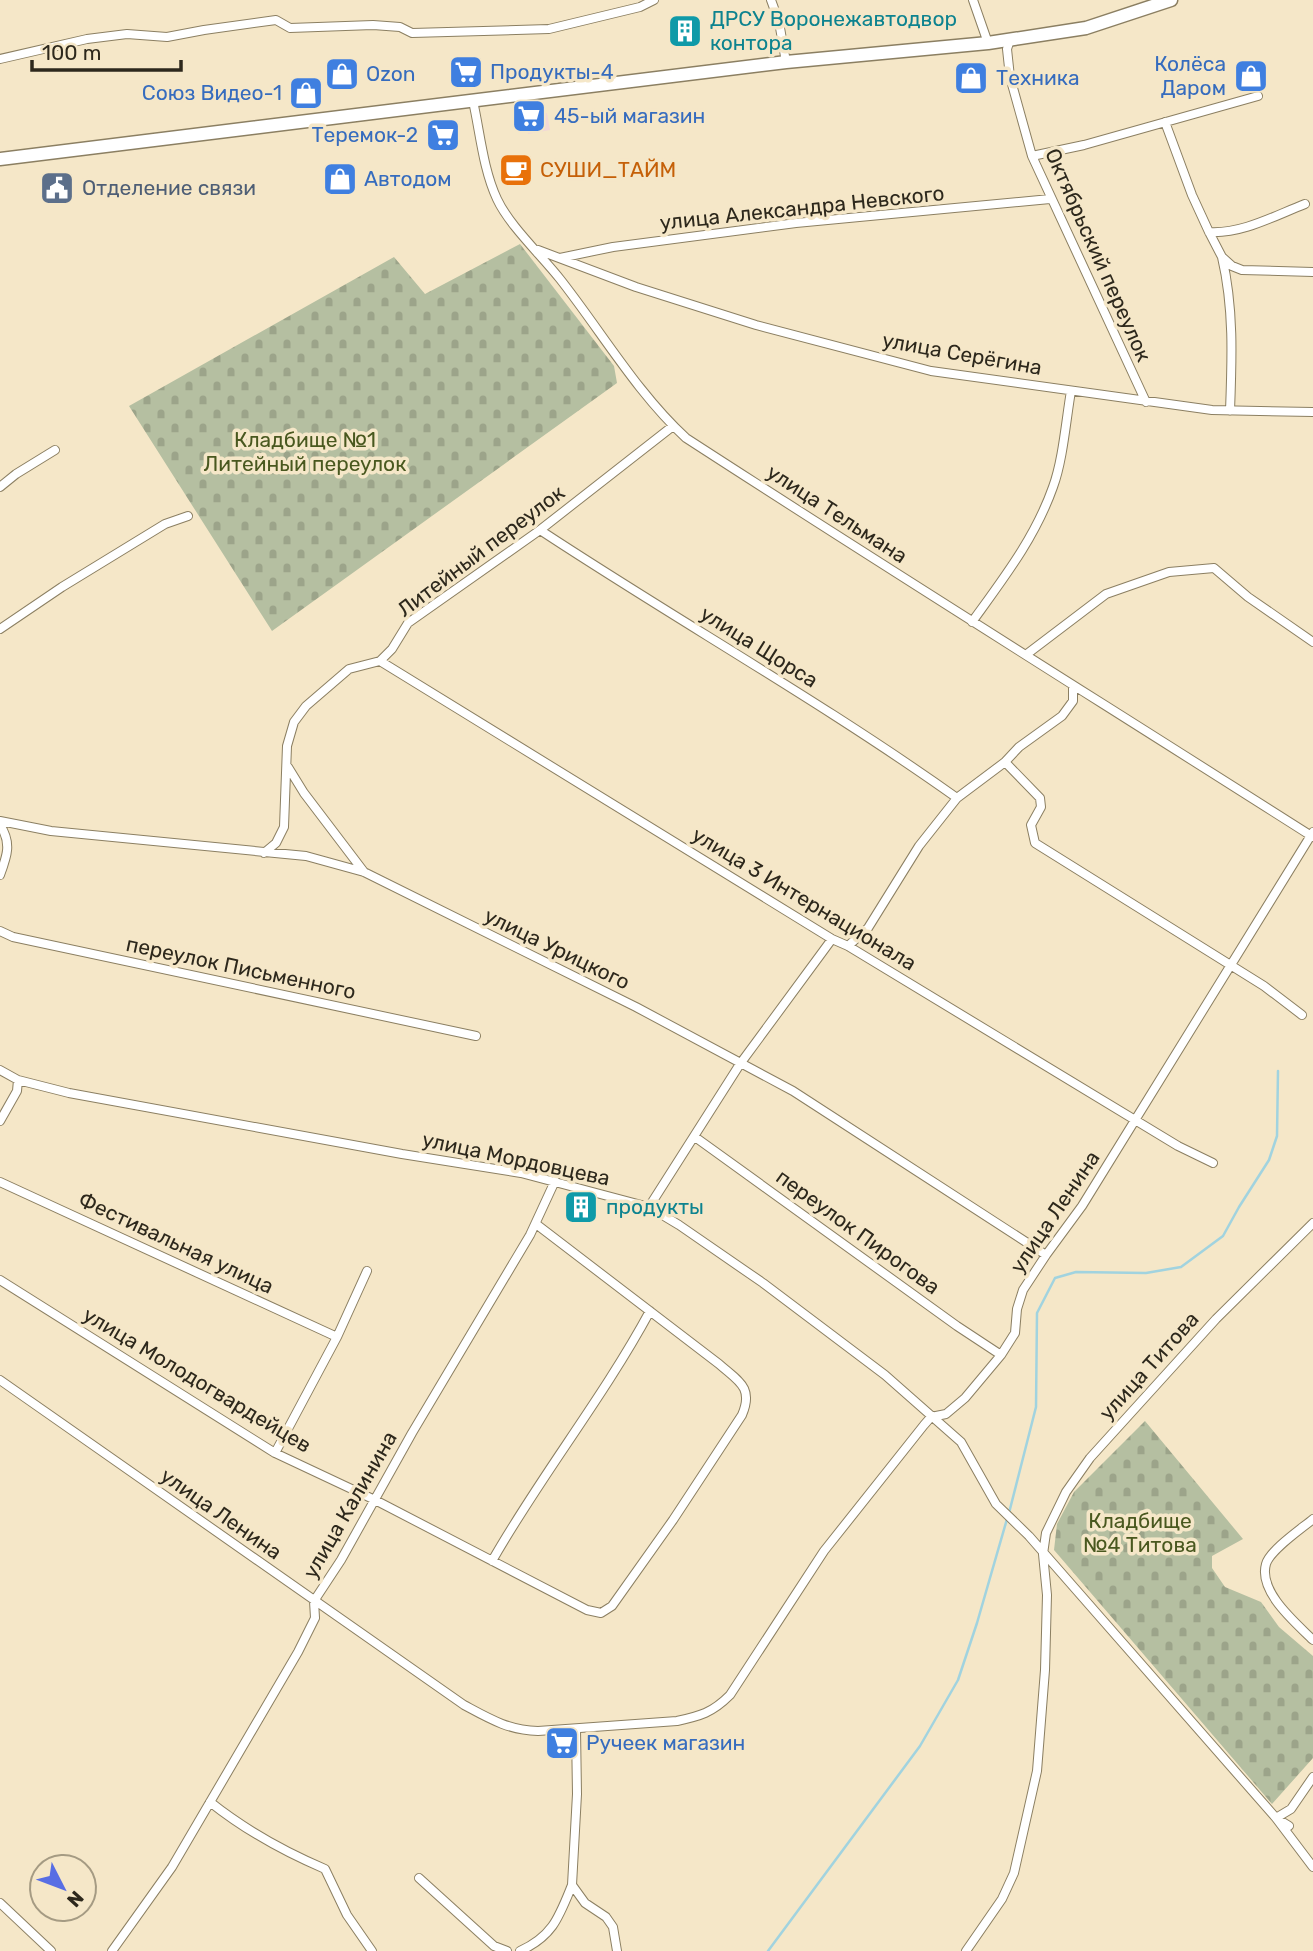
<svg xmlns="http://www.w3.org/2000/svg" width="1313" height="1951" font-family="Rubik,sans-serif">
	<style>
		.commercial { fill: #f2d8d6 }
		.cemetery { fill: url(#cemetery-stones) }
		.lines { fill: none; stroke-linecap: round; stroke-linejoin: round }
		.stream { stroke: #a1d3df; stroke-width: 2.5 }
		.minor-casing { stroke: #8b7f62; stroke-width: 10 }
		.primary-casing { stroke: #8b7f62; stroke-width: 15 }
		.minor { stroke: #fff; stroke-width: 8 }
		.primary { stroke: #fff; stroke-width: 12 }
		.labels { text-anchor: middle; stroke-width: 7; stroke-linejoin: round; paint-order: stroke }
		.culture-label { font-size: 21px; fill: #0d838f; stroke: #f5e7c8; text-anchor: start }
		.shop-label { font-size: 21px; fill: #366cbe; stroke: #f5e7c8; text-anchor: start }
		.food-label { font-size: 21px; fill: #c56008; stroke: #f5e7c8; text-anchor: start }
		.service-label { font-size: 21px; fill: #4e5e75; stroke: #f5e7c8; text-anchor: start }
		.street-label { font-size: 21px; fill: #2d281c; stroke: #f5e7c8 }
		.park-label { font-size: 21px; fill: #49581f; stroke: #f5e7c8 }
	</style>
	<defs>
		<pattern id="cemetery-stones" width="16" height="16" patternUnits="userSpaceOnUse" patternTransform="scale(1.75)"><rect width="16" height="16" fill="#b5bfa1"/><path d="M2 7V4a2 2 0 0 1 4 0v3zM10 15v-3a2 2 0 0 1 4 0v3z" fill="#9ca48a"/></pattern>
	</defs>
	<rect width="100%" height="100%" fill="#f5e7c8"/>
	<path class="commercial" d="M547,113L550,130L528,134L525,117Z"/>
	<path class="cemetery" d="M520,244L614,366L617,383L272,631L129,406L394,257L425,294Z
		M1145,1421L1243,1539L1212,1556V1568L1225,1587L1261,1602L1279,1627L1313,1656V1758L1272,1804L1054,1550L1057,1524L1074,1492Z"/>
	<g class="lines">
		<path class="stream" d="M1009,1513L1036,1407L1037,1313L1055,1278L1076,1272L1146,1273L1181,1267L1223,1236L1239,1207L1269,1160L1277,1136L1278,1071
			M768,1951L920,1746L958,1680L977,1623L1007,1519"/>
		<g class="minor-casing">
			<path id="minor" d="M771,0L779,22L786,62
				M973,0L988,43
				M1010,40L1007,49L1010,77L1032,156L1146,402
				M0,59L87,39L127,34L167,37L204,30L276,20L290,28L373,25L400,27L412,33L549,29L640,7L654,0
				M473,101C480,132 483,169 497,199C509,225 541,255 560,279C601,331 637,393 686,438C894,573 1104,704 1313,837
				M1165,122L1192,195L1209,232L1222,257L1232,266L1242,270L1313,272
				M1032,156L1084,145L1258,96
				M1209,232C1242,234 1274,216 1305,204
				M538,250L636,287L756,325L931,371L1212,410L1313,412
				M1222,257C1234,308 1232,359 1230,411
				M560,258L613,247L796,223L1050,199
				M0,487L16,474L55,450
				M540,530C678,621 822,702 957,798
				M972,622C1003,579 1035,538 1053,487C1063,460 1066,420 1071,391
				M0,629L62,587L165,524L188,516
				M1027,654L1106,594L1169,572L1214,568L1248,597L1313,642
				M380,661L832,939L848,946L1178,1146L1213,1163
				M1005,762L1040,798L1041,807L1031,825L1035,843L1264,986L1302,1015
				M288,767L304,793L364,872
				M0,821L51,831L306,856L364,872L636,1007L793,1091L1046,1255
				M0,825C12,843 7,856 0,875
				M264,853L276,843L284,827L287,746L294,722L306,706L349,669L380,661L392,649L408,623L540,530L673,426
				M0,931L13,937L476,1036
				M848,946L868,928L919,846L957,798L1005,762L1019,747L1062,716L1073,701V686
				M0,1070L18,1080L69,1093L402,1154L521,1173L649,1207L679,1225L763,1283L885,1375L961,1442L996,1504L1029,1536L1276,1818L1289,1826
				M0,1121L17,1091L18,1080
				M695,1137L957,1326L1001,1355
				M0,1182L337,1337
				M649,1207L740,1064L832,939
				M0,1280L275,1453L375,1500L587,1610L601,1613L612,1606L673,1520L742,1415C754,1387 738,1381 719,1364L536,1224
				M0,1380L464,1705C490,1719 508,1730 538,1731L677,1721C700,1716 712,1713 730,1695L824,1551L924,1425L931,1417L946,1414L965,1398L1001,1355L1015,1333L1017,1309L1023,1290L1046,1255L1082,1206L1313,832
				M275,1453L337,1337L367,1271
				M1313,1519C1301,1529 1270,1550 1266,1564C1258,1592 1296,1623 1313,1640
				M492,1561C541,1475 603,1398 650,1311
				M576,1730L577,1794L572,1885L585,1903L606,1917L613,1927L617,1951
				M1313,1777L1291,1809L1276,1818L1313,1867
				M210,1802C244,1829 285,1852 325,1869L347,1915L372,1951
				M419,1878L494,1946L507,1951
				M0,1903L51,1951
				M112,1951L172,1867L298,1652L315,1618L314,1601L341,1560L412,1433L530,1235L555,1181
				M520,1951C553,1936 559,1917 572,1885
				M966,1951L1002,1899L1014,1873L1037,1771L1045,1670L1047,1595L1043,1554L1046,1533L1066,1492L1090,1458L1216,1319L1313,1223"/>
		</g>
		<g class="primary-casing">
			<path id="primary" d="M0,159L786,62L988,43L1086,28L1171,0"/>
		</g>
		<use href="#minor" class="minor"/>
		<use href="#primary" class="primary"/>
	</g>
	<defs>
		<g id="building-square" transform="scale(1.75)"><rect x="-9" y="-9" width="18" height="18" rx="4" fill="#0f9aa8" stroke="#f5e7c8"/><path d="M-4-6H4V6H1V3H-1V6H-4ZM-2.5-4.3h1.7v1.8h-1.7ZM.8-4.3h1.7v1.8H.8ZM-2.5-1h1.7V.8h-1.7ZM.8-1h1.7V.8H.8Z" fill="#fff"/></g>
		<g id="supermarket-square" transform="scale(1.75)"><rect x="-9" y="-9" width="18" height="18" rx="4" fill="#3f7fe0" stroke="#f5e7c8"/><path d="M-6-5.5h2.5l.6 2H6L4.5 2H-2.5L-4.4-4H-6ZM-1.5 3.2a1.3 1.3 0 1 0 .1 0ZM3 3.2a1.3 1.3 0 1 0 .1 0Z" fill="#fff"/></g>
		<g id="shop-square" transform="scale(1.75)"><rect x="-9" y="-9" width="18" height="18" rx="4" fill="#3f7fe0" stroke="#f5e7c8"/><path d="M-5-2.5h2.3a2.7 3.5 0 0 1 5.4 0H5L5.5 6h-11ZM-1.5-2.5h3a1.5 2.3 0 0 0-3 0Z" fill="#fff"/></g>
		<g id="cafe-square" transform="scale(1.75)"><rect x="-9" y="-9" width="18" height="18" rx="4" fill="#e8710a" stroke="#f5e7c8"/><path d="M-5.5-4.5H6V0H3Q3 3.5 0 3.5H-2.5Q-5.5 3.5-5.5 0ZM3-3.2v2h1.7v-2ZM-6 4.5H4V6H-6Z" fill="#fff"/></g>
		<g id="civic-square" transform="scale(1.75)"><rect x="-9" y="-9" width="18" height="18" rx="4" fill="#5c6f8a" stroke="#f5e7c8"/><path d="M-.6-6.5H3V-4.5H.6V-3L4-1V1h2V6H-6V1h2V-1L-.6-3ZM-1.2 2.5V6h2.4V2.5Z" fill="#fff"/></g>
	</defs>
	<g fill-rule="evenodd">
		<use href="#building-square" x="685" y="31"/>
		<use href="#supermarket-square" x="466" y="72"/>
		<use href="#shop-square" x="342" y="74"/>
		<use href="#shop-square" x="1251" y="76"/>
		<use href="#shop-square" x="971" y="78"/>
		<use href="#shop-square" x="306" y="93"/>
		<use href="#supermarket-square" x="529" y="116"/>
		<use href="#supermarket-square" x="443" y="135"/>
		<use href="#cafe-square" x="516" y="170"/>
		<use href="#shop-square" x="340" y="179"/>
		<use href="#civic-square" x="57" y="188"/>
		<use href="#building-square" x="581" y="1207"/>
		<use href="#supermarket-square" x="562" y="1743"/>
	</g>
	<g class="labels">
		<g class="culture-label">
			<text x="710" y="26">ДРСУ Воронежавтодвор<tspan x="710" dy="24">контора</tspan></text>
			<text x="606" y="1214">продукты</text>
		</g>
		<g class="shop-label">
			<text x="1226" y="71" text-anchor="end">Колёса<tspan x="1226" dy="24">Даром</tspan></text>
			<text x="490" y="79">Продукты-4</text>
			<text x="366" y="81">Ozon</text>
			<text x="996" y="85">Техника</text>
			<text x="282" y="100" text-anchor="end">Союз Видео-1</text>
			<text x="554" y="123">45-ый магазин</text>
			<text x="418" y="142" text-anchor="end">Теремок-2</text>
			<text x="364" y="186">Автодом</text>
			<text x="586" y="1750">Ручеек магазин</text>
		</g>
		<g class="food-label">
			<text x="540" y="177">СУШИ_ТАЙМ</text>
		</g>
		<g class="service-label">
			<text x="82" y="195">Отделение связи</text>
		</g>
		<g class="street-label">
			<text transform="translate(802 208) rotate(-6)" y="7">улица Александра Невского</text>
			<text transform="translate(1098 255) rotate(66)" y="7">Октябрьский переулок</text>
			<text transform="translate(962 354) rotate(10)" y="7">улица Серёгина</text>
			<text transform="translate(837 514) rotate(33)" y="7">улица Тельмана</text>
			<text transform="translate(481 551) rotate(-37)" y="7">Литейный переулок</text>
			<text transform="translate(759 647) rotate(32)" y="7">улица Щорса</text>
			<text transform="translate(804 899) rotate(31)" y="7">улица 3 Интернационала</text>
			<text transform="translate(557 949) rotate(26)" y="7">улица Урицкого</text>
			<text transform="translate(241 968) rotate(12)" y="7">переулок Письменного</text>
			<text transform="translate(516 1159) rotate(12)" y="7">улица Мордовцева</text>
			<text transform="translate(1055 1212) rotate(-56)" y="7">улица Ленина</text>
			<text transform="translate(858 1232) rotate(36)" y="7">переулок Пирогова</text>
			<text transform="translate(176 1243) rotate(25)" y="7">Фестивальная улица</text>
			<text transform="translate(1149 1366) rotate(-48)" y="7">улица Титова</text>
			<text transform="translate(197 1380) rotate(31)" y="7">улица Молодогвардейцев</text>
			<text transform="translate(350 1505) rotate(-60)" y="7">улица Калинина</text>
			<text transform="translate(221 1514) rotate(35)" y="7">улица Ленина</text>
		</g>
		<g class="park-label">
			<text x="305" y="447">Кладбище №1<tspan x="305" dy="24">Литейный переулок</tspan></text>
			<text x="1140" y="1528">Кладбище<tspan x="1140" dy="24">№4 Титова</tspan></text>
		</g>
	</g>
	<g transform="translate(63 1888) rotate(132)"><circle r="33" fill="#f5e7c8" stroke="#a59b83" stroke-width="2"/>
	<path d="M0-5L12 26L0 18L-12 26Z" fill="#586ee4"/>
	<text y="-10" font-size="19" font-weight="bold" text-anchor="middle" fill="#2d281c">N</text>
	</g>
	<path d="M32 60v10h149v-10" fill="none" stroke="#2d281c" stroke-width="3.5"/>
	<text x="42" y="60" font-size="21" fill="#2d281c" stroke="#f5e7c8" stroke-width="5" paint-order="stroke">100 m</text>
</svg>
